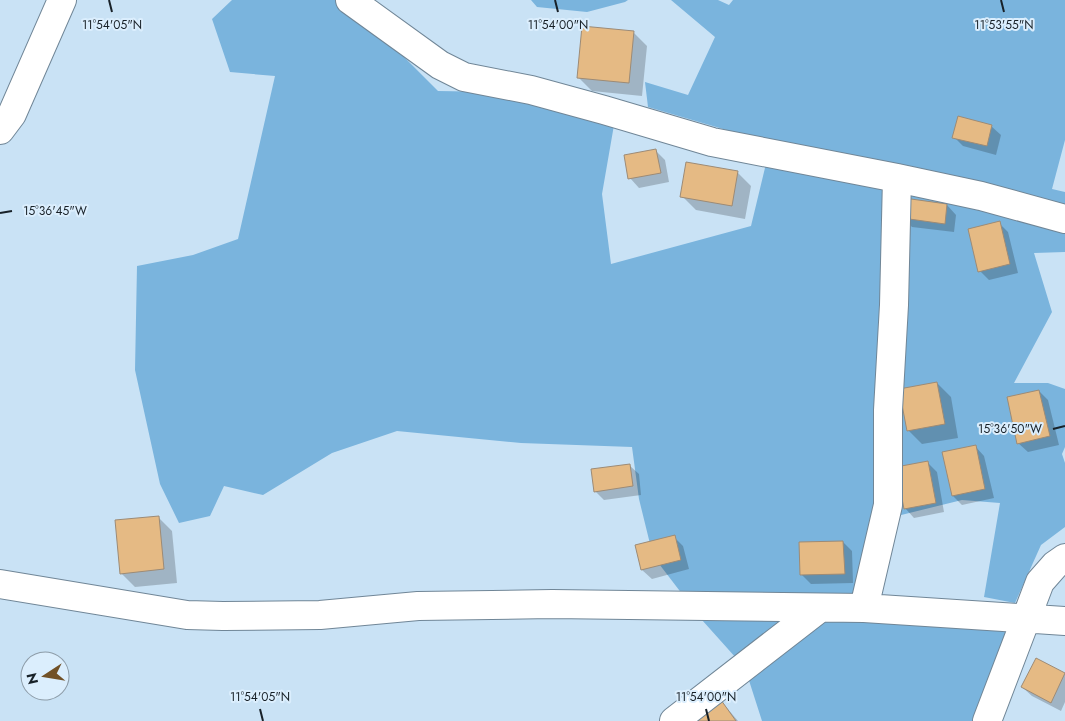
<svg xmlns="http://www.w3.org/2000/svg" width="1065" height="721" font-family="Jost,sans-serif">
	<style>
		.forest { fill: #7ab4dd }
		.shadow { fill: #0003 }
		.building { fill: #e5ba84; stroke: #9d8b76 }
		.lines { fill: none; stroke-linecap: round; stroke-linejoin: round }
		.minor-casing { stroke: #708697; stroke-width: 30 }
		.minor { stroke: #fff; stroke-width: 28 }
		.ticks { fill: none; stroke: #182128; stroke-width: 2 }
		.ticks-label { font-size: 12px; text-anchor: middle; fill: #182128; stroke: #dbeefd; stroke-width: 4; stroke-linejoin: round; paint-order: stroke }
	</style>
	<rect width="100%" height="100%" fill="#c9e2f5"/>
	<path class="forest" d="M232,0H338L371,24L438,91L551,93L614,125L602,194L611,264L751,226L771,143L648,107L645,82L688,95L715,37L671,0H718L729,5L733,0H1065V140L1052,189L1065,192V252L1034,253L1052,312L1014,383H1048L1065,389V447L1062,454L1065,463V527L1041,545L1015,603L984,597L1000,503L962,500L889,518L852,621L1010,623L975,721H762L745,668L702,620L653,556L639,499L632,447L521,443L397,431L332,453L263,495L224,486L210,516L179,523L160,484L135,370L137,266L193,255L238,239L275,76L230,72L212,19Z
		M531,0H628L625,2L587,12L537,7Z"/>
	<path class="shadow" d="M633,32L647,46L642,96L592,91L578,77Z
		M991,126L1001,135L996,155L963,146L954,137Z
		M656,151L665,160L669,182L639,188L630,178Z
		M737,172L751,186L745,219L696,210L682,196Z
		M947,205L956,215L954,232L912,227L903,218Z
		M999,223L1008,232L1018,273L989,280L980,271Z
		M937,383L951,397L958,438L922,444L908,430Z
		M1039,391L1048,400L1059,445L1028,452L1018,443Z
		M975,446L984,456L994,498L962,505L953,496Z
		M928,463L937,472L944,512L914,518L905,508Z
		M629,465L639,474L641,495L604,500L595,491Z
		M158,517L172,531L177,583L135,587L121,573Z
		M674,537L683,546L689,569L652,579L642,570Z
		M843,542L852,551L853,583L811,584L802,575Z
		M1036,660L1065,674V702L1061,711L1032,696L1022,687Z
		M721,701L738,721H692Z"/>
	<path class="building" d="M582,26L634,31L629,83L577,78Z
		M958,116L992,125L987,146L952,138Z
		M656,149L661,173L628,179L624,155Z
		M686,162L738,171L732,206L680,197Z
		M904,198L947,204L945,224L902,218Z
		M1000,221L1010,264L978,272L968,229Z
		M937,382L945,424L907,431L899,389Z
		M1039,390L1050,436L1017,444L1007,397Z
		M976,445L985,489L952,496L942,452Z
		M928,461L936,503L904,509L896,467Z
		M630,464L633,486L594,492L591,469Z
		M159,516L164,569L120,574L115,520Z
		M675,535L681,560L641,570L635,545Z
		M843,541L845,574L800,575L799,542Z
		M1036,658L1065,673L1051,703L1021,687Z
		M721,700L736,721H690Z"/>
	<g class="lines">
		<g class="minor-casing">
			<path id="minor" d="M350,0L440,65L464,77L531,90L604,110L712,142L897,178L981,196L1065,219
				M0,130L12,114L62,0
				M0,584L187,615L223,616L320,615L418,606L552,604L864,608L1065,621
				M864,608L888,505V410L894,305L897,178
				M674,721L820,608
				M987,721L1040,582L1055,565L1065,558"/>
		</g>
		<use href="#minor" class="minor"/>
	</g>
	<path class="ticks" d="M109,0L112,12M555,0L558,12M1001,0L1004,12M0,213L12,211M1053,429L1065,426M260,709L263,721M706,709L709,721"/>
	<g class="ticks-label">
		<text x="112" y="29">11°54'05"N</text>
		<text x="558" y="29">11°54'00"N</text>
		<text x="1004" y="29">11°53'55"N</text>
		<text x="55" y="215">15°36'45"W</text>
		<text x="1010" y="433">15°36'50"W</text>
		<text x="260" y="701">11°54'05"N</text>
		<text x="706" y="701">11°54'00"N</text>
	</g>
	<g transform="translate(45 676) rotate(258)"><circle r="24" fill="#dbeefd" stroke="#8d9ca8"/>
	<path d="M0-4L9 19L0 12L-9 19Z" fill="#715127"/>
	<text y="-8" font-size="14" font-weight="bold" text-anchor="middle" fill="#182128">N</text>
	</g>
</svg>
